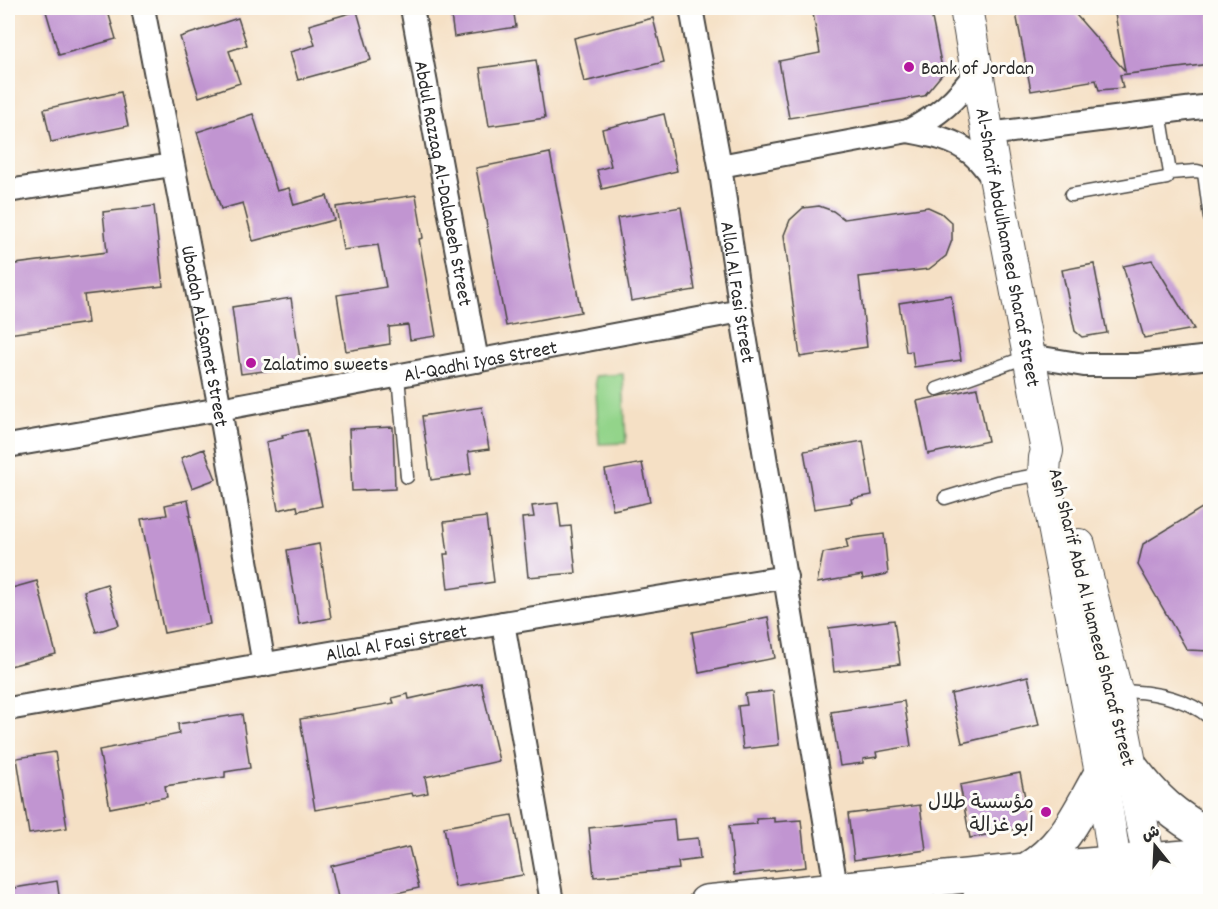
<svg xmlns="http://www.w3.org/2000/svg" width="1218" height="909" font-family="Dekko,'Playpen Sans Arabic',sans-serif">
	<style>
		.green { fill: #93d48a; stroke: #5f805a; stroke-width: 1.5 }
		.building { fill: #c195d1 }
		.lines { fill: none; stroke-linecap: round; stroke-linejoin: round }
		.lane-casing { stroke: #494642; stroke-width: 15 }
		.street-casing { stroke: #494642; stroke-width: 26 }
		.secondary-casing { stroke: #494642; stroke-width: 34 }
		.primary-casing { stroke: #494642; stroke-width: 36 }
		.lane { stroke: #fff; stroke-width: 12 }
		.street { stroke: #fff; stroke-width: 22 }
		.secondary { stroke: #fff; stroke-width: 32 }
		.primary { stroke: #fff; stroke-width: 33 }
		.poi-dot { fill: #b5179e; stroke: #fdfcf7; stroke-width: 2 }
		.labels { text-anchor: middle; stroke-width: 6; stroke-linejoin: round; paint-order: stroke }
		.poi-label { font-size: 20px; fill: #2b2b2b; stroke: #fdfcf7; text-anchor: start }
		.street-label { font-size: 20px; fill: #2b2b2b; stroke: #fdfcf7 }
	</style>
	<rect width="100%" height="100%" fill="#fdfcf7"/>
	<filter id="ink" filterUnits="userSpaceOnUse"><feTurbulence type="fractalNoise" baseFrequency=".0167" numOctaves="2"/><feDisplacementMap in="SourceGraphic" scale="12" xChannelSelector="R" yChannelSelector="G"/><feConvolveMatrix kernelMatrix="1 2 1 2 8 2 1 2 1" color-interpolation-filters="sRGB"/></filter>
	<filter id="wash" filterUnits="userSpaceOnUse"><feTurbulence type="fractalNoise" baseFrequency=".008" numOctaves="4" result="noise"/><feDisplacementMap in="SourceGraphic" scale="24" xChannelSelector="R" yChannelSelector="G"/><feGaussianBlur stdDeviation="1.35" result="paint"/><feColorMatrix in="noise" values="0 0 0 0 0 0 0 0 0 0 0 0 0 0 0 0 0 1.4 0 .05"/><feComposite in="paint" operator="in"/></filter>
	<g filter="url(#wash)">
		<rect width="100%" height="100%" fill="#f5e0c5"/>
		<path class="green" d="M623,374L626,443L599,444L595,376Z"/>
		<g id="blocks">
			<path class="building" d="M45,8H107L116,39L59,55Z
				M450,8H513L516,27L454,37Z
				M812,8H930L943,73L924,96L789,118L779,61L820,53Z
				M1015,8H1070L1125,71L1114,8H1210V64L1120,75L1123,88L1099,90L1096,80L1031,91Z
				M357,11L371,60L298,80L290,52L315,45L309,25Z
				M238,18L247,45L229,51L240,83L199,97L180,37Z
				M653,18L664,62L584,82L574,38Z
				M536,60L545,118L489,126L480,68Z
				M121,92L128,126L51,142L44,109Z
				M253,114L277,191L289,188L294,205L327,196L334,220L253,241L243,203L221,209L197,132Z
				M664,114L677,171L602,189L597,170L611,166L602,129Z
				M550,153L581,312L506,326L476,168Z
				M416,195L423,238L419,239L436,336L410,340L408,325L389,327L390,344L346,351L337,295L386,287L378,245L343,250L336,207Z
				M154,206L163,286L84,295L88,323L8,334V265L107,252L103,212Z
				M819,206L833,211L844,219L928,207L941,213L952,223V240L946,256L929,269L859,277L867,347L800,357L784,235L790,220L803,208Z
				M681,207L695,290L631,301L617,218Z
				M1152,260L1194,329L1144,338L1123,266Z
				M1094,264L1107,333L1082,337L1075,331L1062,270Z
				M951,295L961,360L914,367L912,351L906,352L899,303Z
				M291,298L301,366L241,374L232,307Z
				M977,388L988,441L928,454L917,401Z
				M482,407L489,449L468,452L471,474L431,480L422,416Z
				M393,427L395,489L352,491L349,429Z
				M307,430L322,506L298,511L297,506L278,510L266,442L283,438L282,435Z
				M863,441L872,495L851,499L852,503L814,509L804,451Z
				M204,449L216,479L192,488L181,458Z
				M642,463L650,502L613,510L605,470Z
				M188,500L191,516H189L210,624L164,633L141,519L167,515L165,505Z
				M558,503L561,527L571,526L576,573L528,577L522,518L534,517L532,506Z
				M1210,503V651L1187,650L1138,565L1143,544Z
				M486,517L494,582L448,589L444,554H448L444,522Z
				M884,534L888,574L863,579L862,575L817,583L823,553L848,548L846,539Z
				M319,544L331,618L299,624L287,550Z
				M37,581L56,654L10,666L8,655V589Z
				M107,584L119,625L96,632L84,591Z
				M768,617L775,658L699,673L692,632Z
				M894,620L900,664L834,672L829,628Z
				M1028,676L1039,725L962,743L951,694Z
				M481,683L499,761L425,777L428,793L413,796L412,793L315,810L300,719L394,703L392,698L408,694L409,699Z
				M773,691L779,745L743,749L738,706L747,705L745,694Z
				M904,701L911,746L876,752L877,757L863,759V763L840,766L831,712Z
				M242,714L250,768L225,772V777L165,786L167,797L110,808L99,750L179,734L178,724Z
				M55,752L67,828L29,834L17,758Z
				M1020,773L1031,826L970,838L960,785Z
				M920,805L926,850L854,860L848,814Z
				M512,815L523,875L455,887L444,827Z
				M774,818V822L801,820L806,867L734,875L729,826L757,824L756,819Z
				M674,819L676,840L698,838L700,859L678,862L679,869L594,877L589,828Z
				M409,847L419,888L357,902H339L331,866Z
				M57,881L60,902H8V889Z"/>
		</g>
	</g>
	<g filter="url(#ink)">
		<use href="#blocks" fill-opacity="0" stroke="#494642" stroke-width="1.5"/>
		<g class="lines">
			<g class="lane-casing">
				<path id="lane" d="M1170,173L1197,171L1204,173L1210,218
					M1071,195L1167,178L1170,173L1160,112
					M398,376L407,477
					M937,389L1029,356
					M945,498L997,482L1043,474
					M1116,691C1148,691 1186,697 1210,718"/>
			</g>
			<g class="street-casing">
				<g id="street">
					<path id="s1" d="M143,8L220,409L264,665"/>
					<path id="s2" d="M412,8L477,361"/>
					<path id="s3" d="M691,8L720,166L741,311L836,887"/>
					<path d="M908,131C930,135 954,139 972,154C981,161 987,171 994,180"/>
					<path d="M988,134L1210,106"/>
					<path d="M720,166L908,131C938,116 957,99 976,72"/>
					<path d="M8,191L172,165"/>
					<path d="M1030,356L1084,365H1138L1210,357"/>
					<path id="s4" d="M8,446L220,409L741,311"/>
					<path d="M503,623L552,902"/>
					<path id="s5" d="M8,709L503,623L786,577"/>
				</g>
			</g>
			<g class="secondary-casing">
				<g id="secondary">
					<path id="s6" d="M966,8L996,182L1047,451L1045,458L1044,474L1101,773L1119,889"/>
					<path d="M1079,545L1116,691L1154,886"/>
				</g>
			</g>
			<g class="primary-casing">
				<path id="primary" d="M1131,767C1157,801 1173,815 1210,836
					M1026,870C1066,846 1079,811 1101,773
					M706,902L1026,870L1210,855
					M978,902L1210,881"/>
			</g>
			<use href="#lane" class="lane"/>
			<use href="#street" class="street"/>
			<use href="#secondary" class="secondary"/>
			<use href="#primary" class="primary"/>
		</g>
	</g>
	<g class="poi-dot">
		<circle cx="909" cy="67" r="6"/>
		<circle cx="251" cy="363" r="6"/>
		<circle cx="1046" cy="812" r="6"/>
	</g>
	<g class="labels">
		<g class="poi-label">
			<text x="921" y="74">Bank of Jordan</text>
			<text x="263" y="370">Zalatimo sweets</text>
			<text x="1034" y="808" text-anchor="end">مؤسسة طلال<tspan x="1034" dy="23">ابو غزالة</tspan></text>
		</g>
		<g class="street-label">
			<text dy="7" stroke="none"><textPath href="#s2" startOffset="178">Abdul Razzaq Al-Dalabeeh Street</textPath></text>
			<text dy="7" stroke="none"><textPath href="#s6" startOffset="243">Al-Sharif Abdulhameed Sharaf Street</textPath></text>
			<text dy="7" stroke="none"><textPath href="#s3" startOffset="288">Allal Al Fasi Street</textPath></text>
			<text dy="7" stroke="none"><textPath href="#s1" startOffset="334">Ubadah Al-Samet Street</textPath></text>
			<text dy="7" stroke="none"><textPath href="#s4" startOffset="480">Al-Qadhi Iyas Street</textPath></text>
			<text transform="translate(1093 617) rotate(76)" y="7">Ash Sharif Abd Al Hameed Sharaf Street</text>
			<text dy="7" stroke="none"><textPath href="#s5" startOffset="394">Allal Al Fasi Street</textPath></text>
		</g>
	</g>
	<rect width="1218" height="909" fill="none" stroke="#fdfcf7" stroke-width="30"/>
	<g transform="translate(1155 846) rotate(342)" stroke="#fdfcf7" stroke-width="4.5" paint-order="stroke">
	<path d="M0-4.5L10 22L0 15L-10 22Z" fill="#2b2b2b"/>
	<text y="-9" font-size="16" font-weight="bold" text-anchor="middle" fill="#2b2b2b">ش</text>
	</g>
</svg>
